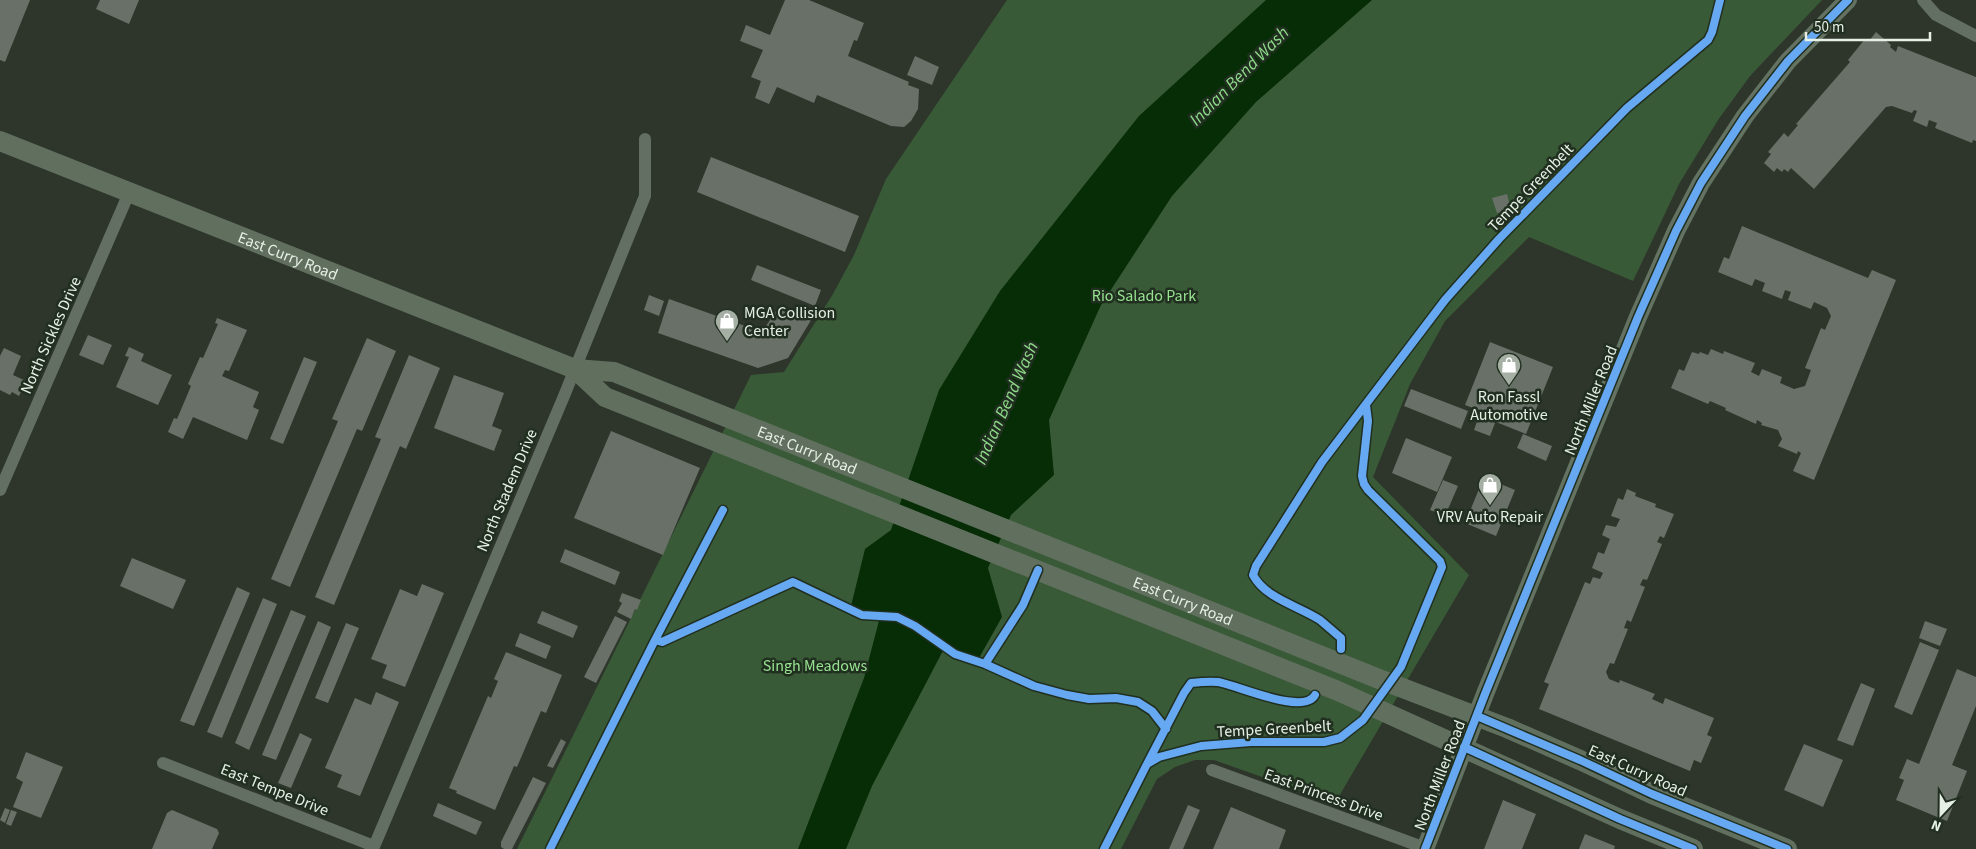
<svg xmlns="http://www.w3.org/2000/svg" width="1976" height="849" font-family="'Source Sans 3',sans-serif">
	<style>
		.green { fill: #395a37 }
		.water { fill: #062d06 }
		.building { fill: #687067 }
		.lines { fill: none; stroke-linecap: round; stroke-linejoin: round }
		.street { stroke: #636f62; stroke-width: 12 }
		.secondary { stroke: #647262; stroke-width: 18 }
		.primary { stroke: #616f5f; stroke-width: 20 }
		.cycleway-casing { stroke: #202f1f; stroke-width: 11 }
		.cycleway { stroke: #66a8f1; stroke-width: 8 }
		.labels { text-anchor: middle; stroke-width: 5; stroke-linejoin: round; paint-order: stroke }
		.street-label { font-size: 16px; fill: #e6f0e5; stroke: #202f1f }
		.park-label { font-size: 16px; fill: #98e392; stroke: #202f1f }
		.poi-label { font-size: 16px; fill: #e6f0e5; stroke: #202f1f }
		.water-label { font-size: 18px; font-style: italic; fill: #8fda8a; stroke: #202f1f }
	</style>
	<rect width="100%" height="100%" fill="#2e362c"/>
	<path class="green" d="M1007,0H1822L1750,76L1718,120L1679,184L1633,281L1529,237L1445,321L1410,384L1373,477L1469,575L1335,803L1214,760H1195L1175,767L1157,779L1121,849H517L751,375L784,372L833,294L854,255L886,179Z"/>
	<path class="water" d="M1266,0H1372L1256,102L1172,196L1101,305L1049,420L1054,475L1011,515L988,568L1002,617L979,658L956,649L947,643L872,786L846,849H798L864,678L881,613L865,612L851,606L865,549L891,530L939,390L1000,291L1139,116Z"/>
	<path class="building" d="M0,0H30L5,62L0,60Z
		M100,0H139L129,24L96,9Z
		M785,0H809L864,23L857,41L854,40L848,56L909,82L908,85L919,89L918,109L911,121L904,127L891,126L817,95L814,103L777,87L769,104L755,98L761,81L751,77L763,50L740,41L746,25L770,35Z
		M1876,32L1891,45L1890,47L1896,52L1898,46L1976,77V141L1973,140L1972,143L1935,128L1937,123L1929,120L1927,127L1913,121L1917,111L1914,110L1912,113L1892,106L1886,107L1814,189L1791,168L1788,172L1784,169L1782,172L1777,168L1774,172L1764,163L1771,154L1768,152L1784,133L1788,137L1798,125L1796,124L1850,62L1848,60L1865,39L1869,41Z
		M915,56L939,67L932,85L907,75Z
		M711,157L859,216L845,252L697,192Z
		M1507,194L1511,210L1497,213L1492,198Z
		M1742,226L1868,278L1872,270L1896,280L1814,480L1793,471L1801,453L1798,451L1797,454L1778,446L1782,439L1778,430L1761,425L1762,423L1757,420L1756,424L1725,410L1726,408L1710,401L1708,404L1671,388L1679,369L1684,371L1692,352L1699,354L1700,352L1708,355L1711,349L1723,354L1724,351L1755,363L1751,372L1759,376L1762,369L1782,377L1780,383L1794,389L1805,386L1811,370L1805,368L1821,328L1825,330L1831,316L1827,308L1814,302L1811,309L1788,300L1791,292L1785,290L1782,299L1762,291L1765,283L1755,279L1752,286L1718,272L1724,257L1729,259Z
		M757,265L821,290L815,306L751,280Z
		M649,295L664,301L659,316L644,310Z
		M669,299L762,332L778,308L801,315L802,313L813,317L788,358L758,368L658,333Z
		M217,318L247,330L229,371L225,370L222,376L259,392L253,407L259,410L247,440L193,417L183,439L168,432L174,418L177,419L191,386L188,384L200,357L203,358L218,324L215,323Z
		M88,335L112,345L103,365L79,355Z
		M367,338L396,351L362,431L357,429L290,587L271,579L338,421L332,419Z
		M1490,342L1553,367L1526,434L1491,420L1492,415L1465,405Z
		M129,347L144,354L141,361L172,375L158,405L116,387L129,357L125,356Z
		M4,348L21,356L13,375L26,381L19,396L12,392L10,395L0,390V356Z
		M409,355L440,368L406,449L400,446L334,605L315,597L381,439L375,437Z
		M304,357L317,362L283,444L270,439Z
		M454,375L504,393L492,426L502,430L494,451L434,428Z
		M1411,389L1468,411L1461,429L1404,406Z
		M1479,416L1495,423L1490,436L1474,430Z
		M611,431L700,468L663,555L574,518Z
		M1523,434L1552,446L1546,461L1517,448Z
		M1406,438L1452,457L1437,492L1392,473Z
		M1484,477L1515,490L1496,536L1465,523Z
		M1443,480L1458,486L1445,516L1430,510Z
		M1627,489L1636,493L1635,496L1656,504L1655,507L1674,514L1664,538L1660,536L1657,542L1662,544L1647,580L1643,579L1640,585L1645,587L1631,622L1627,620L1624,628L1628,629L1614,664L1610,663L1606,672L1609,679L1619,683L1620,680L1655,694L1652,699L1663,704L1665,698L1714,718L1707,735L1712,737L1701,763L1694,760L1690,771L1539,709L1549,684L1544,682L1585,582L1590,584L1593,577L1600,579L1603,573L1592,568L1598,552L1604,554L1610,539L1602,535L1606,525L1616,527L1620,519L1611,516L1618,498L1623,500Z
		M565,549L620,572L615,585L560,562Z
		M132,558L186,580L173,609L120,586Z
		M422,584L444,593L405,687L382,678L387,665L371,659L400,589L417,596Z
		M237,587L250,593L194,726L180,721Z
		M622,593L641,600L637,610L635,609L631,619L617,612L622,603L619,601Z
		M263,598L277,604L222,738L207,732Z
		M291,610L306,616L249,750L235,743Z
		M542,611L578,626L573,638L537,623Z
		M615,616L627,622L596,683L584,677Z
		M318,621L331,627L276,760L262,755Z
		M1925,621L1947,629L1940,646L1919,638Z
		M346,623L359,628L328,703L315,698Z
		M520,633L551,646L546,659L515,646Z
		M1920,642L1939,650L1912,715L1894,707Z
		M506,652L562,675L546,713L541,711L517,767L514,766L495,810L456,793L457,791L449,788L488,696L491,698L498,681L494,679Z
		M1957,669L1976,677V706L1952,765L1967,771L1947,821L1896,800L1904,780L1899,778L1907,759L1919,764Z
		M1861,683L1875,689L1853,746L1837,740Z
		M376,692L399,702L360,796L337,787L342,775L325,768L355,698L371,705Z
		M300,733L312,739L291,788L278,783Z
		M561,739L566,742L553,768L547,766Z
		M1804,744L1843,760L1823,807L1784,790Z
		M26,752L63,767L41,818L13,807L23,782L16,778Z
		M533,777L546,783L512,849H504L501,847V842Z
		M1503,800L1536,814L1522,849H1484Z
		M438,803L482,822L476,835L433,816Z
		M1188,805L1200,810L1183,849H1169Z
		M1231,807L1286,830L1279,849H1213Z
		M5,808L10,810L5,823L0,820Z
		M11,810L17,812L11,826L6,824Z
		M172,810L217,829L219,833L212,849H152L167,813Z
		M1585,834L1615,846L1614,849H1579Z"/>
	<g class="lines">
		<path class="street" d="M1923,0L1936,15L1976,36
			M0,490L129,193
			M163,763L374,846
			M1212,770L1425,848
			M373,849L564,396L645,196V139"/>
		<path class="secondary" d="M1425,849L1485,694L1638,317L1676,231L1701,183L1745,116L1788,61L1848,0"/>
		<g class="primary">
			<path id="s1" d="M0,141L575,369L614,372L1379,679L1507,728L1580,760L1652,794L1787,849"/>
			<path d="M575,369L605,397L1338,691L1620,819L1693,849"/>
		</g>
		<g class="cycleway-casing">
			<path id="cycleway" d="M655,640L662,642L793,582L862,615L897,617L915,626L955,654L985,664L1034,686L1067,695L1089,699L1116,698L1138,702L1152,711L1166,729
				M1341,649V638C1334,632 1327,626 1320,620C1299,606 1266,599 1253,575L1256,566L1322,462L1445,300L1499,239L1627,108L1708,40L1712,32L1720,0
				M985,664L1023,605L1038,570
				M1477,716L1580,760L1652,794L1787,849
				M1464,747L1620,819L1693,849
				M1147,764L1184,693L1191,683C1200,682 1209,681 1218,682C1237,685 1304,716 1315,695
				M550,849L655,640L723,510
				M1104,849L1147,764L1159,757L1201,746L1251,742H1324L1340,738L1363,720L1401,667L1442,567L1440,561L1368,490L1364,484L1362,476L1368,421L1366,405
				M1425,849L1485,694L1638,317L1676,231L1701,183L1745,116L1788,61L1848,0"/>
		</g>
		<use href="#cycleway" class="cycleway"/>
	</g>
	<defs>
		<g id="shop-pin" transform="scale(1.25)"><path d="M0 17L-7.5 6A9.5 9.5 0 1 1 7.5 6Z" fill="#a6afa4" stroke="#202f1f"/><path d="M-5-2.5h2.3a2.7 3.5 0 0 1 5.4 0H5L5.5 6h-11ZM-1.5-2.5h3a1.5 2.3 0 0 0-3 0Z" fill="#fff"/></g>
	</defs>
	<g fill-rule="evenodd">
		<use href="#shop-pin" x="727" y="321"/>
		<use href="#shop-pin" x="1509" y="365"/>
		<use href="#shop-pin" x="1490" y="485"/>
	</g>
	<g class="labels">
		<g class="street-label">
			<text transform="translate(1530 187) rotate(-46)" y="6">Tempe Greenbelt</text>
			<text dy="6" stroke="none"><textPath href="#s1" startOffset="310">East Curry Road</textPath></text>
			<text transform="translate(50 335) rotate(-66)" y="6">North Sickles Drive</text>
			<text transform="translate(1590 400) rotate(-68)" y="6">North Miller Road</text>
			<text dy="6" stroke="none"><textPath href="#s1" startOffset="866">East Curry Road</textPath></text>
			<text transform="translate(506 490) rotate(-67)" y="6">North Stadem Drive</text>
			<text dy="6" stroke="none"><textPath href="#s1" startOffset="1271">East Curry Road</textPath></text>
			<text transform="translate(1274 728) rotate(-3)" y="6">Tempe Greenbelt</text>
			<text transform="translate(1638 770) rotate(24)" y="6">East Curry Road</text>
			<text transform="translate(1439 775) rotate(-69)" y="6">North Miller Road</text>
			<text transform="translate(275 789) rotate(22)" y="6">East Tempe Drive</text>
			<text transform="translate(1324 794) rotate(20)" y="6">East Princess Drive</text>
		</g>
		<g class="park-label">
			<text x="1144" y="301">Rio Salado Park</text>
			<text x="815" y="671">Singh Meadows</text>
		</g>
		<g class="poi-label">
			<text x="744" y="318" text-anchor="start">MGA Collision<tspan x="744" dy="18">Center</tspan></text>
			<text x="1509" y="402">Ron Fassl<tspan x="1509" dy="18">Automotive</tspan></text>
			<text x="1490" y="522">VRV Auto Repair</text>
		</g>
		<g class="water-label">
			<text transform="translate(1239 76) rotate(-45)" y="6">Indian Bend Wash</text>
			<text transform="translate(1006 403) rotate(-66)" y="6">Indian Bend Wash</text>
		</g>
	</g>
	<g transform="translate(1941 814) rotate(202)" stroke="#202f1f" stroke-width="4" paint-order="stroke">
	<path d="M0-4L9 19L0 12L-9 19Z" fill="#e6f0e5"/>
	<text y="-8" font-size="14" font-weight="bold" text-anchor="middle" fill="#e6f0e5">N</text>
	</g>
	<path d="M1806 32v8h124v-8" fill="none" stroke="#e6f0e5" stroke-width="2.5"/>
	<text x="1814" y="32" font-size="15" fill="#e6f0e5" stroke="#202f1f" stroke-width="4" paint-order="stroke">50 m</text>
</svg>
